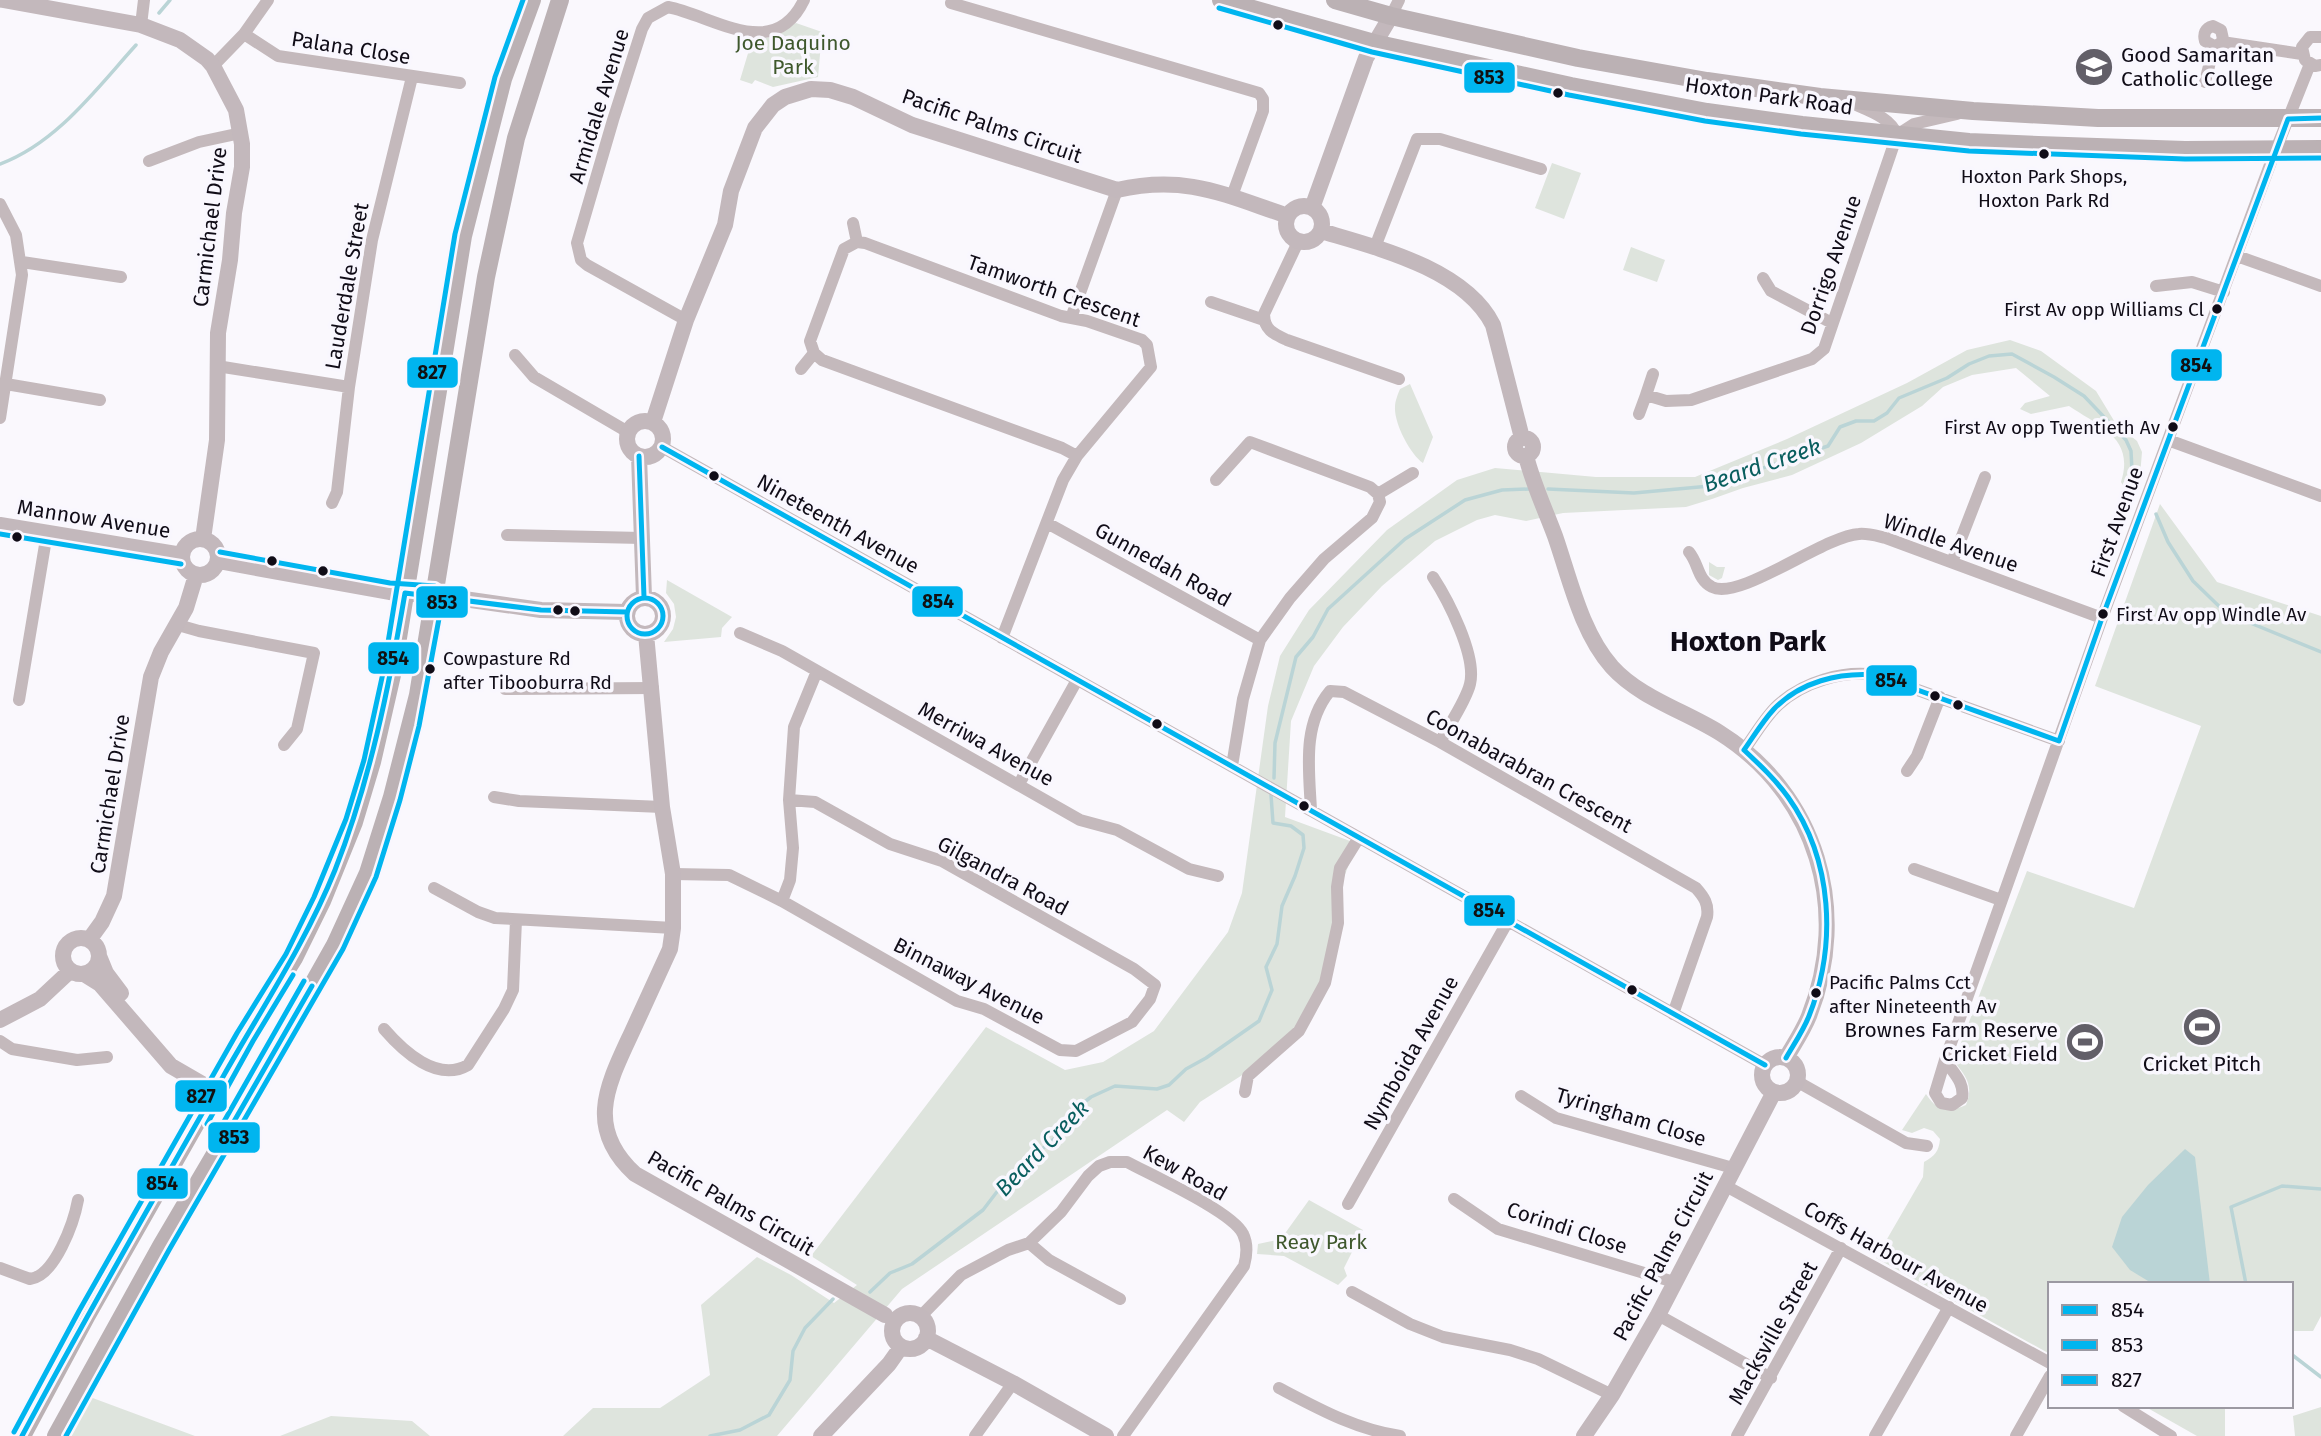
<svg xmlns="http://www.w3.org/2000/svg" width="2321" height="1436" font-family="'Fira Sans',sans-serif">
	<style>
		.green { fill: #dee4dd }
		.water { fill: #bad4d6 }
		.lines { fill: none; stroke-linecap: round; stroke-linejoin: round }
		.stream { stroke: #bad4d6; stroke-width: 3.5 }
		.street { stroke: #c4b9bc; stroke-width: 12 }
		.secondary { stroke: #c3b8bc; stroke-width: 16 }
		.primary { stroke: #bbb1b4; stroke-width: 18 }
		.bus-1-casing { stroke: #f9f7fe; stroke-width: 10 }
		.bus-2-casing { stroke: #f9f7fe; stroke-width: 10 }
		.bus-3-casing { stroke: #f9f7fe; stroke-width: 10 }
		.bus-1 { stroke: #00b5ef; stroke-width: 5 }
		.bus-2 { stroke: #00b5ef; stroke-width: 5 }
		.bus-3 { stroke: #00b5ef; stroke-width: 5 }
		.bus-dot { fill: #100c17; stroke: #f9f7fe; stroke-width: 2.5 }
		.labels { text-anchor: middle; stroke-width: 7; stroke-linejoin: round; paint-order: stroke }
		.bus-label { font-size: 19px; fill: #100c17; stroke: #f9f7fe; text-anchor: start }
		.park-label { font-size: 21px; fill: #3f582d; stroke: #f9f7fe }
		.street-label { font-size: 21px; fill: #100c17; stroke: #f9f7fe }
		.poi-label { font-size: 21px; fill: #100c17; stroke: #f9f7fe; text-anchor: start }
		.water-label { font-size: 23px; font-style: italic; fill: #095e5f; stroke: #f9f7fe }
		.district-label { font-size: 28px; font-weight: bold; fill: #100c17; stroke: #f9f7fe }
		.line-badge { stroke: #f9f7fe; stroke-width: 2.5 }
		.pale-badge-label { font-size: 19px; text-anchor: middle; font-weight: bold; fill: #111 }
	</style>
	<rect width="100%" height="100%" fill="#faf8fd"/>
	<path class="green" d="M796,23L822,32L818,77L773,87L755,80L752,84L740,80L752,40L771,37Z
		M1552,163L1581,173L1564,219L1535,208Z
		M1631,247L1665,260L1657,282L1623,270Z
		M2010,340L2041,351L2096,391L2116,424L2137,441L2142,452L2140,476L2135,490L2126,491L2121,482C2135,438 2100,427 2069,406L2031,414L2020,409L2025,403L2050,396L2016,368L1972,375L1943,387L1922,406L1861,443L1792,475L1743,488L1712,499L1686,507L1563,513L1526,521L1495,515L1477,520L1435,541L1382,586L1343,627L1314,666L1291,721L1285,817L1350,841L1349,864L1343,880L1339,941L1305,1022L1258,1065L1200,1102L1184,1122L1167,1110L902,1289L777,1436H563L593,1408H660L710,1375L701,1305L757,1257L791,1275L834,1303L857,1285L811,1256L986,1027L1065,1070L1103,1062L1154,1031L1228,932L1242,893L1268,706L1280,656L1309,610L1387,530L1457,480L1495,468L1596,477H1695L1787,439L1907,383L1967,350Z
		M1410,384L1433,437L1423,463C1410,454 1394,423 1395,407C1395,401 1398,394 1400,389Z
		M2160,504L2217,582L2321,616V1316L2313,1331H2291V1284H2050V1354L1876,1258L1923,1177L1924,1162C1935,1156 1939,1151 1940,1139L1933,1131L1924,1128L1912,1133L1902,1130L1926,1094C1937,1111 1948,1113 1966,1105C1974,1085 1966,1077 1954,1061L2027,871L2134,908L2201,726L2095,686Z
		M1709,562L1717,567H1725L1722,578L1718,580L1709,575Z
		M667,580L732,617L722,628L721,637L664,642L673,629L676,617L674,604L666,593Z
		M1309,1200L1363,1230L1344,1268L1347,1276L1338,1285L1284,1256L1257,1254L1258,1244L1281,1239Z
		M90,1397L195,1436H69Z
		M2144,1406H2225V1436H2197Z
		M2321,1407V1436H2295L2293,1416Z
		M331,1416L412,1421L430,1436H280Z"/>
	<path class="water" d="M2185,1149L2195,1157L2210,1284H2153L2130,1270L2112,1247L2122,1217L2148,1185Z"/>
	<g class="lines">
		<path class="stream" d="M159,13L170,0
			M0,164C57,143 97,88 136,45
			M1548,489L1634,493L1710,486L1828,446L1840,427L1856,421H1874L1887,413L1899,398L1947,378L1969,364L1989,356L2012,354L2054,377L2084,396L2126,440L2131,451L2132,471L2136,486
			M2156,514L2168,542L2193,581L2226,613L2321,652
			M1274,778L1275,743L1296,657L1313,637L1328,609L1405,539L1465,500L1502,490L1529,489
			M2246,1284L2231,1207L2282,1186L2321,1189
			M870,1292L890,1273L912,1264L983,1210L1006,1180L1056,1137L1073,1111L1091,1097L1115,1086L1157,1089L1169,1085L1186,1069L1206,1058L1259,1021L1272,990L1266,967L1277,944L1282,906L1295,876L1304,848L1303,835L1291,826L1273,823L1271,795
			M2291,1354L2321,1377
			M710,1436L740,1430L769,1415L790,1380L793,1351L805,1328L833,1299"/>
		<path class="street" d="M951,3L1259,93L1263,99V111L1232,196
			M1391,16L1399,0
			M141,25L144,0
			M244,34L278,56L460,83
			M2321,37H2310L2302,47L2305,60L2315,66L2321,65
			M2222,42L2302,54
			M213,66L244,34L268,0
			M2205,82L2214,46L2220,44L2223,39L2221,30L2213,26C2205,28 2203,34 2205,41L2214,46
			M1854,104C1870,111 1891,118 1897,135
			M149,161L199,142L241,133
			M0,204L16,235L22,275L0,418
			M853,223L857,242
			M1298,242L1264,314C1264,330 1274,334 1287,340L1399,379
			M1375,247L1417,139H1440L1541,169
			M2237,256L2321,286
			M22,262L121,277
			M1763,278L1771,291L1832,323
			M2156,286L2192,282L2224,292
			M1211,302L1264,320
			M1071,318L1117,190
			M686,320L587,265L581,260L577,243L613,120L642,29L648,18L668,7C714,16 774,63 804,0
			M515,355L534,377L628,432
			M217,366L349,387
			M801,369L814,353
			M6,384L100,400
			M1646,395L1653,374
			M1639,414L1646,395L1666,401L1691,400L1812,359L1824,349L1897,135L1914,124L1957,114
			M2168,440L2321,496
			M662,447L1765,1065
			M1216,480L1250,442L1370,487L1378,494L1380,502L1372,518L1324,559L1290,598L1260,640L1243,699L1232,766
			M1378,494L1413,473
			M332,503L337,492L349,387L372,240L412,77
			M1047,523L1260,640
			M507,535L642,538
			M1689,552C1699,564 1697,579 1712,587C1740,601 1824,536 1859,534C1867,533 1877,536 1886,538L2102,618
			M1952,562L1985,477
			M1433,577C1448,600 1477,656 1470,684C1466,701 1449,725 1440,742
			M178,625L199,631L314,653L297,729L284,745
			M740,633L782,651L1080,820L1117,830L1189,869L1218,876
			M1002,638L1063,480L1077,456L1151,367L1147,345L1142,340L1087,321L1061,316L865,243L857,242L844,249L810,341L814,353L822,360L1062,448L1077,456
			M505,689L653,688
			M19,700L47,533
			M1744,750C1755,735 1765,717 1778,705C1803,682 1843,670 1876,675L2059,741
			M1907,771L1917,756L1940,697
			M1019,784L1077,680
			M494,797L519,801L662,807
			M1311,810C1309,769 1302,725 1330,691L1344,692L1440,742L1696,888C1704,897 1709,904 1707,917L1673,1014
			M1914,869L2001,900
			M673,874L729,875L782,901L957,1001L984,1009L1060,1050L1076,1051L1132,1022L1150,999L1155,985L1134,969L942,861L890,844L815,802L789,800
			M434,888L478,912L495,918L673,928
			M782,901L790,880L793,848L789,800L794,727L817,671
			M384,1029C403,1051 437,1083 468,1065L504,1009L513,990L516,920
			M0,1041L12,1049L77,1060L107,1057
			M1945,1060C1953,1073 1965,1082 1962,1098L1952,1105L1941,1103L1935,1093L1945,1060L2102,618L2271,162L2310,64
			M1798,1082L1906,1143L1927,1146
			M1245,1092L1248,1076L1299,1031L1325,983L1338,923L1337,887L1340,868L1358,839
			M1521,1096L1556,1118L1733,1168
			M1724,1185L2050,1363
			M1454,1199L1498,1229L1674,1282
			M1348,1204L1508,921
			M1029,1243L1049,1260L1120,1299
			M0,1268L30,1279C55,1276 74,1222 78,1200
			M1352,1292L1410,1324L1443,1337L1510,1350L1538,1359L1612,1395
			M1658,1315L1771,1378
			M920,1317L961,1275L1008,1250L1029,1243L1061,1212L1088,1176L1099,1166L1110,1162H1127C1151,1175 1233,1212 1243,1234C1248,1244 1247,1255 1244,1266L1123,1436
			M1279,1388C1319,1409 1355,1429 1400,1436
			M2123,1406L2171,1436
			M975,1436L1013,1383
			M1737,1436L1841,1248
			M1875,1436L1949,1307
			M2016,1436L2050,1376"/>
		<path class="secondary" d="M3,0L141,25L180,40L207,59L213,66L236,110L242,144V167L234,213L230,260L218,333L217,440L203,539
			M1286 224a18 18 0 1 1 36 0a18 18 0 1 1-36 0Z
			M1312,208L1366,58L1391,16
			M1321,231C1378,248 1465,269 1493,325L1522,438
			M627 439a18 18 0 1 1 36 0a18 18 0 1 1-36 0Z
			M653,422L686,320L725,225L731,191L755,128L773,105L785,97L811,89L830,90L853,97L912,125L1117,190C1186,174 1225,195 1288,216
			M1515 447a9 9 0 1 1 18 0a9 9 0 1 1-18 0Z
			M639,456L644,597
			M1526,456C1533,484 1545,509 1555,536C1570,579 1581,632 1612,667C1640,698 1685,711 1720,733C1817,794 1851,910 1809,1016C1803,1031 1794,1044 1786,1058
			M0,525L182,555
			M182 557a18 18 0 1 1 36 0a18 18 0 1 1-36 0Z
			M218,561L389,592L450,597L541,610L627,612
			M627 616a18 18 0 1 1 36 0a18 18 0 1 1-36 0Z
			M646,634L662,807L673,874V928L670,949C657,977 645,1004 632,1032C608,1084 584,1127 635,1174L885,1315
			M63 956a18 18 0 1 1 36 0a18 18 0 1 1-36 0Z
			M89,940L102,922L114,896L151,677L161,652L186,608L196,575
			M99,956L106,973L121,993
			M84,974L100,984L171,1066L216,1092
			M0,1020L40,999L70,971
			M1762 1075a18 18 0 1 1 36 0a18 18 0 1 1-36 0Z
			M892 1331a18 18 0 1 1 36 0a18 18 0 1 1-36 0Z
			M926,1338L1013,1383L1106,1436
			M821,1436L889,1364L901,1347
			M1584,1436L1612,1395L1658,1315L1774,1092"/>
		<path class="primary" d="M1221,0L1374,43L1571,86L1707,112L1802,125L1969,142L2038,145L2185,150L2321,149
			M1335,0L1391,16L1578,58L1707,81L1820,97L1973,111L2098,118H2321
			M22,1436L87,1315L245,1037L294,958L322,901L354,822L372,762L392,675L463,236L503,79L532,0
			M56,1436L161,1246L261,1076L335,945L368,873L392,797L418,695L486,277L516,138L560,0"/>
		<g class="bus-1-casing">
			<path id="bus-1" d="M662,447L1765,1065
				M639,456L644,597
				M627 616a18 18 0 1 1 36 0a18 18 0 1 1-36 0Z
				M2059,741L2102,618L2288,119L2321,118
				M1744,750C1754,736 1762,722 1774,709C1800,682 1839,672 1876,675L2059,741
				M1744,750C1760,765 1775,779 1788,797C1833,860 1837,945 1809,1016C1803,1031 1794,1044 1786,1058
				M225,1137L312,986
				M22,1436C87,1314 156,1195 224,1075C262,1008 306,942 335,870C370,781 389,687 405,593L541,610L627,612"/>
		</g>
		<g class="bus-2-casing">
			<path id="bus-2" d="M1219,8L1372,52L1569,95L1705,121L1801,134L1969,151L2185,159L2321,158
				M0,534L181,564
				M207,1124L253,1041L293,975
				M66,1436L169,1250L343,949L376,877L400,800L419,726L443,597L441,590L435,586L390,583L220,552"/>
		</g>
		<g class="bus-3-casing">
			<path id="bus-3" d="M218,1132L304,981
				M14,1432L79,1311L237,1033L286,954L314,897L346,819L364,760L383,673L455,234L495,77L523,0"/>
		</g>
		<use href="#bus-1" class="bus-1"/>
		<use href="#bus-2" class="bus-2"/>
		<use href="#bus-3" class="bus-3"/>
	</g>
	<defs>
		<g id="school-disc" transform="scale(2.0125)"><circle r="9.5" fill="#625f68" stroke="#f9f7fe"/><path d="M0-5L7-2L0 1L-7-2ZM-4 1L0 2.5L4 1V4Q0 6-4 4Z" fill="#fff"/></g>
		<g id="stadium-disc" transform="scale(2.0125)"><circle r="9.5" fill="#625f68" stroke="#f9f7fe"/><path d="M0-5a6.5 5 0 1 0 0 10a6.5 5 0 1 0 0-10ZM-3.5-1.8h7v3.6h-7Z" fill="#fff"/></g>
	</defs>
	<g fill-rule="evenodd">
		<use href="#school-disc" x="2094" y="67"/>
		<use href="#stadium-disc" x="2202" y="1027"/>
		<use href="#stadium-disc" x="2085" y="1042"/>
	</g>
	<g class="bus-dot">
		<circle cx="1278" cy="25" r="6"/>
		<circle cx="1558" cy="93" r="6"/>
		<circle cx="2044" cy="154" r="6"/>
		<circle cx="2217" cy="309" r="6"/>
		<circle cx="2173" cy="427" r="6"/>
		<circle cx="714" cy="476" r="6"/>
		<circle cx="17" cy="537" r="6"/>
		<circle cx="272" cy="561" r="6"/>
		<circle cx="323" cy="571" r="6"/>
		<circle cx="558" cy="610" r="6"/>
		<circle cx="575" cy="611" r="6"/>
		<circle cx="2103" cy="614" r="6"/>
		<circle cx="430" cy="669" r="6"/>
		<circle cx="1935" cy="696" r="6"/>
		<circle cx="1958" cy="705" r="6"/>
		<circle cx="1157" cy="724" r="6"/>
		<circle cx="1304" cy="806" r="6"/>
		<circle cx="1632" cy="990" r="6"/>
		<circle cx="1816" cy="993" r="6"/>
	</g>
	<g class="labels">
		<g class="bus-label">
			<text x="2044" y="183" text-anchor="middle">Hoxton Park Shops,<tspan x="2044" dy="24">Hoxton Park Rd</tspan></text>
			<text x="2204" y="316" text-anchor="end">First Av opp Williams Cl</text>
			<text x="2160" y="434" text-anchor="end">First Av opp Twentieth Av</text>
			<text x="2116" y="621">First Av opp Windle Av</text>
			<text x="443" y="665">Cowpasture Rd<tspan x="443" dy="24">after Tibooburra Rd</tspan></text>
			<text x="1829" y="989">Pacific Palms Cct<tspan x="1829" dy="24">after Nineteenth Av</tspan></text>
		</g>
		<g class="park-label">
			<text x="793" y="50">Joe Daquino<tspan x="793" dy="24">Park</tspan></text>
			<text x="1321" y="1249">Reay Park</text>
		</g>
		<g class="street-label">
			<text transform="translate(351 48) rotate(9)" y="7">Palana Close</text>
			<text transform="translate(1769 96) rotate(8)" y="7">Hoxton Park Road</text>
			<text transform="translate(599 106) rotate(-73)" y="7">Armidale Avenue</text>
			<text transform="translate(992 126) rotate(19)" y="7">Pacific Palms Circuit</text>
			<text transform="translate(210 227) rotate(-83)" y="7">Carmichael Drive</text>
			<text transform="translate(1831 265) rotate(-71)" y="7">Dorrigo Avenue</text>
			<text transform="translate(347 286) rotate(-80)" y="7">Lauderdale Street</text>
			<text transform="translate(1054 291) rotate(19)" y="7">Tamworth Crescent</text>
			<text transform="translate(94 519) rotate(9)" y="7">Mannow Avenue</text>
			<text transform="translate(2117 522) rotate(-70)" y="7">First Avenue</text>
			<text transform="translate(838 524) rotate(29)" y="7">Nineteenth Avenue</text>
			<text transform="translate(1951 543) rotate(19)" y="7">Windle Avenue</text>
			<text transform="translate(1163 565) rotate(29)" y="7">Gunnedah Road</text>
			<text transform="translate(986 744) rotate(29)" y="7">Merriwa Avenue</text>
			<text transform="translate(1529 771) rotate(29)" y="7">Coonabarabran Crescent</text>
			<text transform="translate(110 794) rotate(-81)" y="7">Carmichael Drive</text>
			<text transform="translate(1003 876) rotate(28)" y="7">Gilgandra Road</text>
			<text transform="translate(969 981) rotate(27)" y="7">Binnaway Avenue</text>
			<text transform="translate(1411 1053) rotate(-61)" y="7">Nymboida Avenue</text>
			<text transform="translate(1631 1117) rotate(17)" y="7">Tyringham Close</text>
			<text transform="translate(1185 1173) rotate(29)" y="7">Kew Road</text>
			<text transform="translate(731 1203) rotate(30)" y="7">Pacific Palms Circuit</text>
			<text transform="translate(1567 1228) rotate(18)" y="7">Corindi Close</text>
			<text transform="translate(1663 1256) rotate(-62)" y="7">Pacific Palms Circuit</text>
			<text transform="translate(1896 1257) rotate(29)" y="7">Coffs Harbour Avenue</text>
			<text transform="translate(1773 1333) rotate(-61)" y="7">Macksville Street</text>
		</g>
		<g class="poi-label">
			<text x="2121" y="62">Good Samaritan<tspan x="2121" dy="24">Catholic College</tspan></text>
			<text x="2058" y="1037" text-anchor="end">Brownes Farm Reserve<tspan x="2058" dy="24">Cricket Field</tspan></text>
			<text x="2202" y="1071" text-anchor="middle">Cricket Pitch</text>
		</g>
		<g class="water-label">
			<text transform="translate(1762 465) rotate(-19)" y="8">Beard Creek</text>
			<text transform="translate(1042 1148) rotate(-46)" y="8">Beard Creek</text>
		</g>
		<g class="district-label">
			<text x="1748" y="651">Hoxton Park</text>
		</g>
	</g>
	<g class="line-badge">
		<rect x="1463" y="61" width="53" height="33" rx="7" fill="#00b5ef"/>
		<rect x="2170" y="348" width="53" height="34" rx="7" fill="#00b5ef"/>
		<rect x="406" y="356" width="53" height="33" rx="7" fill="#00b5ef"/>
		<rect x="911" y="585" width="53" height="33" rx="7" fill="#00b5ef"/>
		<rect x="415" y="585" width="54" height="34" rx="7" fill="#00b5ef"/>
		<rect x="367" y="641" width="53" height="34" rx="7" fill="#00b5ef"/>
		<rect x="1865" y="664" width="53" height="33" rx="7" fill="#00b5ef"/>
		<rect x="1463" y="894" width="53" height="33" rx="7" fill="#00b5ef"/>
		<rect x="174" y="1079" width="54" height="34" rx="7" fill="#00b5ef"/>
		<rect x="207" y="1121" width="54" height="33" rx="7" fill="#00b5ef"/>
		<rect x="136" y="1167" width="53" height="33" rx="7" fill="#00b5ef"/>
	</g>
	<g class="pale-badge-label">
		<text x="1489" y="84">853</text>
		<text x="2196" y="372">854</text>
		<text x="432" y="379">827</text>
		<text x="938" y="608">854</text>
		<text x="442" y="609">853</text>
		<text x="393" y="665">854</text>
		<text x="1891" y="687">854</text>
		<text x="1489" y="917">854</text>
		<text x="201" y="1103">827</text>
		<text x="234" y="1144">853</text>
		<text x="162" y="1190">854</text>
	</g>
	<rect x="2048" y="1282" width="245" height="126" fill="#f9f7fe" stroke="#9c99a2" stroke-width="2"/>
	<rect x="2062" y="1305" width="35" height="10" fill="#00b5ef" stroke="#9c99a2" stroke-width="2"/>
	<text x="2111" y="1317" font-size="21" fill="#100c17">854</text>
	<rect x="2062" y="1340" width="35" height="10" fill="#00b5ef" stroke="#9c99a2" stroke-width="2"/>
	<text x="2111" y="1352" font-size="21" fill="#100c17">853</text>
	<rect x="2062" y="1375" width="35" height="10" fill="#00b5ef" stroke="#9c99a2" stroke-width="2"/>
	<text x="2111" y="1387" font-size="21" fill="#100c17">827</text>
</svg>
